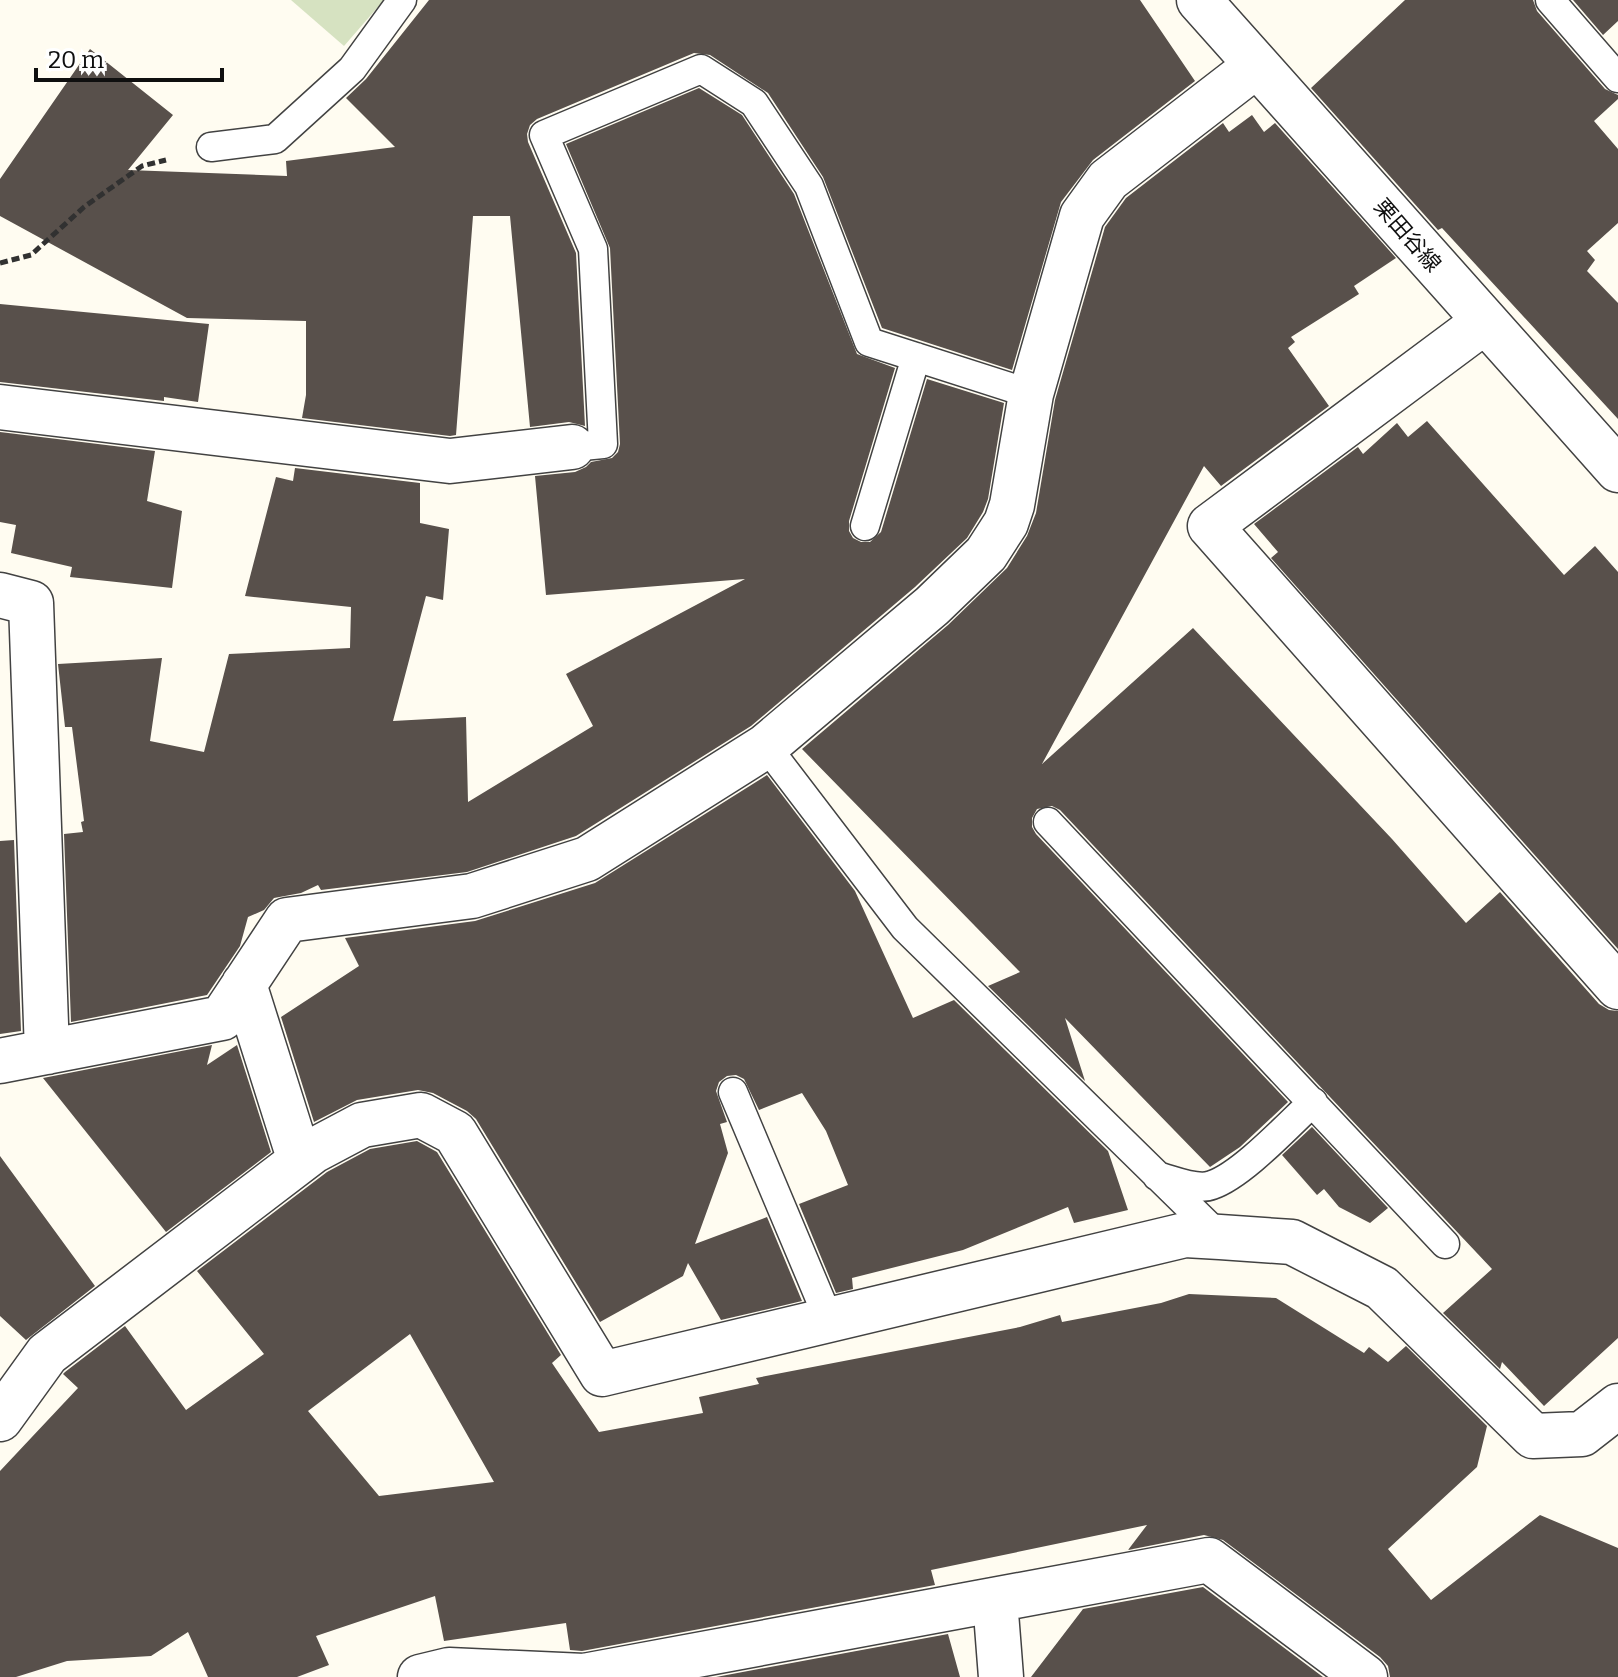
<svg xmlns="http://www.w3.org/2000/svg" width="1618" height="1677" font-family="Bitter,'Noto Sans JP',serif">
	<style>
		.cemetery { fill: #d6e2c1 }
		.building { fill: #58504b; fill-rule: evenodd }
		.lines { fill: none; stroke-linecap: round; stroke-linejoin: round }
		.lane-casing { stroke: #424242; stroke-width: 31 }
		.street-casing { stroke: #424242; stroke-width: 47 }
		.path { stroke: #313131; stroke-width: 5; stroke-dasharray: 8 4; stroke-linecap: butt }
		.lane { stroke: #fff; stroke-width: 28 }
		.street { stroke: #fff; stroke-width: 44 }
		.labels { text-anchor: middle; stroke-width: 8; stroke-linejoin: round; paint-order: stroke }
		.street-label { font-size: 22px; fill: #0f0f0f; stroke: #fff }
	</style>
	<rect width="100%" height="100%" fill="#fffcf1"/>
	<path class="cemetery" d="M291,0H384L344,46Z"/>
	<path class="building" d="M429,0H1140L1195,81L1093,160L1061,202L1012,370L882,328L823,177L768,93L710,55L694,53L537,119L530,125L527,134L528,142L576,253L585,426L569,422L530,427L510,216H473L456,435L450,436L302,418L306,395V321L187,318L0,216V179L90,49L173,115L128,170L287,176L286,161L395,147L346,98L366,79Z
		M1405,0H1533L1537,11L1605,89L1618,95V99L1594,121L1618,149V223L1587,251L1595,260L1587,271L1618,303V419L1442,228L1438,230L1311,88Z
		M1573,0H1618V21L1603,35Z
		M699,88L742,115L794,194L857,354L895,368L849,521V531L853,538L861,542H870L881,532L927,379L1004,403L988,499L983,512L967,538L915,587L751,726L576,836L467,872L321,890L318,885L301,893L274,898L264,910L248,917L240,946L207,995L71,1022L64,834L83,832L81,822L84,821L72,727H65L58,664L162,658L150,741L204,752L229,654L350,648L351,607L245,596L276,477L293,481L295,468L420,483V523L449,529L443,600L426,596L393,721L466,717L468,802L593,726L566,674L745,579L546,595L535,476L575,472L586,467L591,462L612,458L618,452L620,444L610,248L566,144Z
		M1252,115L1264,132L1275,123L1396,258L1354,286L1359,294L1291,337L1295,342L1288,348L1329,406L1221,486L1204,466L1042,764L1193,628L1392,839L1466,923L1500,892L1599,1004L1609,1010L1618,1011V1338L1544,1406L1502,1362L1500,1369L1443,1313L1492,1269L1060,810L1052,806L1037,809L1032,818V827L1036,834L1288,1102L1240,1147L1210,1167L1065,1018L1085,1081L988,986L1020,972L802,749L948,625L1007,568L1027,536L1036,513L1055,400L1105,227L1126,198L1223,123L1229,132Z
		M0,304L209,324L198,402L164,397V401L0,382Z
		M1427,421L1564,575L1595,546L1618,572V949L1271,558L1278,552L1254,524L1358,447L1363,454L1397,423L1408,437Z
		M0,432L155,451L147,501L182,511L172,588L70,577L72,567L11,553L16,525L0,522Z
		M767,775L855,891L913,1018L954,1000L1108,1151L1128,1210L1074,1223L1068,1207L963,1250L852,1278L853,1289L836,1293L799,1204L848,1185L826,1131L802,1093L759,1110L744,1079L736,1075L727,1076L719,1082L716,1091L727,1122L720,1124L728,1153L695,1244L767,1217L802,1301L721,1320L688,1263L683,1276L600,1322L476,1119L467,1111L433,1093L418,1090L357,1100L314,1122L281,1017L359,966L345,938L475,921L595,883Z
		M14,840L21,1031L0,1034V841Z
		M212,1045L207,1065L237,1045L271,1152L166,1232L43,1078Z
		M1312,1127L1388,1208L1370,1223L1339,1207L1324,1189L1317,1195L1282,1155Z
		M417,1141L437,1152L561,1355L552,1363L599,1432L703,1413L699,1397L759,1384L756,1378L1020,1327L1060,1315L1062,1322L1161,1303L1189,1294L1276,1298L1364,1353L1369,1347L1388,1362L1406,1346L1487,1426L1477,1467L1388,1549L1431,1600L1540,1515L1618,1548V1677H1390L1388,1666L1380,1657L1223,1540L1204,1535L1128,1550L1147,1525L931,1570L935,1585L582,1651L570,1650L566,1623L444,1641L435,1596L316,1636L329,1665L297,1677H208L188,1632L151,1656L67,1661L16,1677H0V1471L78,1388L63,1374L65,1372L125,1326L186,1410L264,1354L197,1271L327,1172L370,1149ZM410,1334L494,1482L379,1496L308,1411Z
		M0,1156L95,1286L26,1340L0,1316Z
		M1203,1587L1323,1677H1031L1083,1609Z
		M948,1634L960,1677H716Z"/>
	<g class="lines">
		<g class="lane-casing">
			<path id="lane" d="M1550,0L1618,78
				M211,147L275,139L352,69L402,0
				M572,447L603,444L593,249L544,135L701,69L754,103L809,186L869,342L1031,394
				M865,526L916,357
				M766,746L905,928L1220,1237
				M1048,822L1445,1244
				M733,1092L829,1320
				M1157,1176C1173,1180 1197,1191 1212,1185C1242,1175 1288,1125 1313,1102"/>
		</g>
		<g class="street-casing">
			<path id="street" d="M1199,0L1618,470
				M1484,322L1210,526L1618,987
				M0,407L450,461L572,447
				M0,595L31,603L47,1052
				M244,984L300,1161
				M0,1061L222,1018L287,920L472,896L587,859L766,746L932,606L986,554L1006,523L1012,505L1031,394L1082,216L1108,180L1257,65
				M0,1419L47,1354L313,1151L362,1125L421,1115L455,1133L602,1374L1185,1235L1220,1237L1292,1242L1382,1288L1533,1436L1582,1434L1618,1406
				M995,1600L1001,1677
				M420,1677L449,1670L584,1676L1209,1560L1365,1677"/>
		</g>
		<path class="path" d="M0,263L31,255L84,207L142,166L166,160"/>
		<use href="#lane" class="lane"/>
		<use href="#street" class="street"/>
	</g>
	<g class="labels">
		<g class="street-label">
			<text transform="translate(1408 235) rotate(49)" y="8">栗田谷線</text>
		</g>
	</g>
	<path d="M36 68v12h186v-12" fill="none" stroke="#0f0f0f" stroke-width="4"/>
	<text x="48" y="68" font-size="24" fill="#0f0f0f" stroke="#ffffff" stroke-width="6" paint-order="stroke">20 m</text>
</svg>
